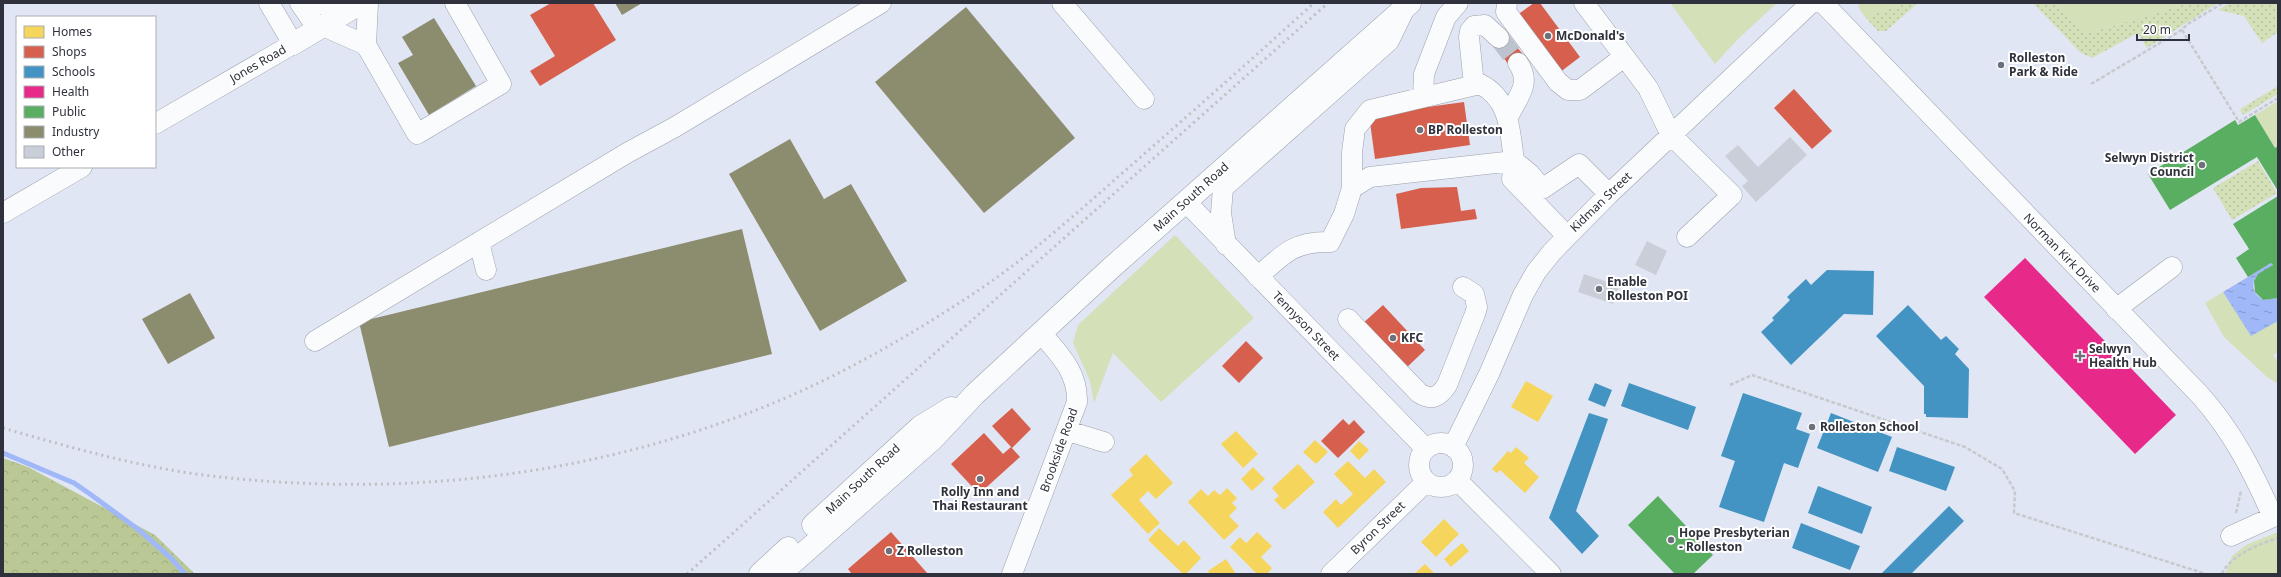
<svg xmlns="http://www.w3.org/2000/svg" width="2281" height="577" font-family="'Noto Sans',sans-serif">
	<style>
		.grass { fill: #d3e0b8 }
		.forest { fill: url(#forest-crowns) }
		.garden { fill: url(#garden-dots) }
		.water { fill: url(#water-ripples) }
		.homes { fill: #f6d55c }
		.shops { fill: #d6604d }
		.schools { fill: #4393c3 }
		.health { fill: #e7298a }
		.public { fill: #5aae61 }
		.industry { fill: #8c8c6e }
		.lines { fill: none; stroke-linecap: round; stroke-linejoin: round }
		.stream { stroke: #a1b8f8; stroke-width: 5 }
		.building { fill: #caced8 }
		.minor-tunnel { stroke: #bdc2cf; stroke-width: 20; stroke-dasharray: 20 10; stroke-linecap: butt }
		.minor-casing { stroke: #9ca0aa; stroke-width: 21 }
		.major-casing { stroke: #9ca0aa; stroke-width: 23 }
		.highway-casing { stroke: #9ca0aa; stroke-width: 23 }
		.path { stroke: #c7c9cd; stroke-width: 2.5; stroke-dasharray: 4 2; stroke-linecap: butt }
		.minor { stroke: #fafbfd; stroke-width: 20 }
		.major { stroke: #fafbfd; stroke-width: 22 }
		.highway { stroke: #fafbfd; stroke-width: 22 }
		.rail { stroke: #bec0c4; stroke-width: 3; stroke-dasharray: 2 4; stroke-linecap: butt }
		.poi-dot { fill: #6d717c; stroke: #fff; stroke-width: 1.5 }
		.labels { text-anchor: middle; stroke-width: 4; stroke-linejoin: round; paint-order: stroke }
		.poi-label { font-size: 12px; font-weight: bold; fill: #2f323c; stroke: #fff; text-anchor: start }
		.street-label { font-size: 12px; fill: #2f323c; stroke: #fff }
	</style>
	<defs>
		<pattern id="forest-crowns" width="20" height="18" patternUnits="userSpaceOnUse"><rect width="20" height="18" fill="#bac896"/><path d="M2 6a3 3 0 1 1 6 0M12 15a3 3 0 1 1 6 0" fill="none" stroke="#a0ac82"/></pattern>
		<pattern id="garden-dots" width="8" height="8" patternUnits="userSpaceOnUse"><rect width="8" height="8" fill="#d3e0b8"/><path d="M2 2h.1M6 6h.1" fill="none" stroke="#b5c19f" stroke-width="1.8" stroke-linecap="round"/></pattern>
		<pattern id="water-ripples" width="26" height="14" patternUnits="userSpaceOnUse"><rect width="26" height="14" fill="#a1b8f8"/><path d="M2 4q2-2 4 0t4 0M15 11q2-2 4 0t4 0" fill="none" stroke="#8496ca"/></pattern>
	</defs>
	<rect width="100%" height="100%" fill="#e1e6f4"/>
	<path class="grass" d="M1670,3H1777L1737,40L1715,64Z
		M1858,3H1907L1871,15L1866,18L1860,10Z
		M2055,3H2182L2169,9L2090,33L2081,29Z
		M2278,101V146L2275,148L2255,115Z
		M1175,235L1254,318L1161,402L1113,353L1094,403L1090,381L1073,343L1078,325Z
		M2223,292L2251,335L2278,321V352L2273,355L2278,362V384L2267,377L2224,337L2205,303Z
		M2278,532V574H2225L2232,556L2246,545Z"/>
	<path class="forest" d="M3,458L28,467L155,535L195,574H3Z"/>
	<path class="garden" d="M1907,3H1918L1886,31H1878L1866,18L1871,15Z
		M2033,3H2055L2081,29L2090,33L2169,9L2182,3H2218L2147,48L2138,33L2092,58L2081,53Z
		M2229,3H2278V32L2262,43L2244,16L2218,10Z
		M2278,86V94L2243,115L2240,109Z
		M2258,161L2277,193L2232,220L2213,188Z"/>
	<path class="water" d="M2271,263L2273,265L2255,278C2251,288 2255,295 2263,300L2278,298V321L2251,336L2223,292Z"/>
	<path class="homes" d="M1526,381L1553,396L1538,422L1511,407Z
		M1236,431L1258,454L1243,468L1221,444Z
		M1315,440L1328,452L1316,464L1303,452Z
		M1359,441L1369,450L1359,460L1350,451Z
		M1516,447L1529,458L1524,463L1539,477L1525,493L1500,470L1497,473L1492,469L1508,451L1511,453Z
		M1146,454L1173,483L1156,499L1148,491L1139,500L1160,523L1148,534L1111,495L1133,475L1129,470Z
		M1348,461L1365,478L1374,469L1386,482L1338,528L1323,512L1336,499L1341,505L1353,494L1334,474Z
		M1298,464L1315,482L1284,510L1274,500L1279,496L1272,488Z
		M1253,467L1265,479L1252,491L1241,479Z
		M1227,488L1237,498L1232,503L1237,508L1229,516L1239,526L1224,540L1188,502L1201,489L1208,496L1214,490L1220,495Z
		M1444,519L1459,534L1436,557L1421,542Z
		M1159,528L1178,546L1184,540L1201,558L1186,574H1183L1148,540Z
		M1257,532L1272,546L1261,557L1272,568L1267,574H1257L1230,547L1240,537L1246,543Z
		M1462,543L1469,551L1451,567L1444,559Z
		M1226,559L1236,574H1210L1208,571Z
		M1425,564L1435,574H1414Z"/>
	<path class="shops" d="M551,3H593L616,40L540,86L530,71L555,56L530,15Z
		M1534,3H1540L1580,57L1559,73L1517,15Z
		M1506,33L1525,57L1511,68L1493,43Z
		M1794,89L1832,131L1812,149L1774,108Z
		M1464,102L1470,145L1375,159L1369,115Z
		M1457,187L1461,211L1475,209L1477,219L1401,229L1396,194L1421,188Z
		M1383,305L1425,350L1403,371L1361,325Z
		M1246,341L1263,358L1239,383L1222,366Z
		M1012,408L1031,429L1012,448L992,426Z
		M1343,419L1349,425L1354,420L1365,432L1338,458L1321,441Z
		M984,433L1003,454L1011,447L1020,457L979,494L951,464Z
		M891,532L928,574H852L848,569Z"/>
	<path class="schools" d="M1827,270L1874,271L1873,315L1844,314L1791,365L1761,332L1774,320L1772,318L1790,300L1787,297L1806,279L1811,285Z
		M1908,305L1941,340L1946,336L1959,349L1955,354L1969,369L1968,418L1926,417V414H1924V386L1876,336Z
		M1595,383L1612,390L1605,407L1588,400Z
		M1629,383L1696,407L1688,430L1621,406Z
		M1743,393L1802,413L1796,429L1810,434L1798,468L1784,463L1764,522L1719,507L1735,461L1721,456Z
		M1589,413L1608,419L1576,511L1599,536L1582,554L1549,518Z
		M1831,413L1892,437L1878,472L1817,448Z
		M1897,447L1955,467L1946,491L1889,471Z
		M1818,486L1872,507L1862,534L1808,513Z
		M1949,506L1964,521L1911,574H1881Z
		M1801,523L1860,546L1850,570L1792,548Z"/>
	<path class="health" d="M2025,258L2176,415L2135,454L1984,297Z"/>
	<path class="public" d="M2255,115L2275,148L2278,146V191L2257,157L2170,210L2148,174L2235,120L2238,125Z
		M2278,196V298L2263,300L2255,292L2254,281L2258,274L2273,265L2271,263L2248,277L2236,258L2249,249L2233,224Z
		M1658,496L1713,555L1693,574H1675L1628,525Z"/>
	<path class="industry" d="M615,3H642L622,15Z
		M966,7L1075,138L984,213L875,82Z
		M434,18L476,86L429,115L398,63L413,55L402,37Z
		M790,139L824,199L851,184L907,281L820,331L729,174Z
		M742,229L772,354L389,447L359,322Z
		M190,293L215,338L168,364L142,319Z"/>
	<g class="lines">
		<path class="stream" d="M3,453L74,483L90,494L139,530L171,558L185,574"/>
	</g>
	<path class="building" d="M1790,137L1807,155L1756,202L1742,186L1748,181L1725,156L1738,145L1758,167Z
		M1647,241L1667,251L1656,275L1635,265Z
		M1584,274L1619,286L1613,304L1578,292Z"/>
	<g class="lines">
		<path class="minor-tunnel" d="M1499,38L1518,63"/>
		<g class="minor-casing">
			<path id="minor" d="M300,3L318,29
				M368,3L366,45L417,134L501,84L455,3
				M1062,3L1144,99
				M1507,3L1506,12L1558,82L1568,90H1580L1624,57
				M1584,3L1648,88L1671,135L1732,195L1687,237
				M1823,3L2200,395C2233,432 2253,472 2273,517L2278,516
				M323,26L366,45
				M1474,85L1469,37L1470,31L1474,26L1485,25L1499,38
				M1423,96L1424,74L1446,17L1458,3
				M1508,117C1518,96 1532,84 1518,63
				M155,124L293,44L269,3
				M1352,188V152L1355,129L1370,110L1480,84C1510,99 1510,131 1514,161L1530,174L1542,189L1579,164L1609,194
				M1186,202L1426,449
				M3,213L82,167
				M479,242L486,270
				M1226,245L1221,213L1223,188L1389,41L1405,8
				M1258,277C1283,254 1294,241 1330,242L1344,214L1352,188L1370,177L1514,161L1512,179L1567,236
				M2116,309L2172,267
				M1348,319L1419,393C1432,401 1439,397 1447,385L1475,314L1477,307L1474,294L1463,287
				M315,341L627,153L675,127L881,3
				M1068,431L1104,442
				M1419 465a22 22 0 1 1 44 0a22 22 0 1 1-44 0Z
				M1453,447L1489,374L1523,295L1536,272L1552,252L1609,194L1811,3
				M1457,480L1551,574
				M2231,536L2273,517
				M1012,574L1077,402C1078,372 1059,354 1041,333
				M1331,574L1426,482"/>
		</g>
		<g class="major-casing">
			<path id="major" d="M322,3L346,12
				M293,44L361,3"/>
		</g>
		<g class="highway-casing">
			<path id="highway" d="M813,525L920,427L951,408
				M760,574L788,548
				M780,574L933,439L975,394L1110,269L1410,3"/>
		</g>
		<path class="path" d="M2182,30L2239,122L2278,98
			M2091,84L2180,31L2188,24L2223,3
			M1730,385L1752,375L1965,447L2002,469L2015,491L2014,513L2206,574
			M2236,513L2241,491
			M2222,574C2229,556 2261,543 2278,538"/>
		<use href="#minor" class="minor"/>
		<use href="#major" class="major"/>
		<use href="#highway" class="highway"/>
		<path class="rail" d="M3,428C69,447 135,466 203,475C382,497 562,481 732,419C820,388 902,341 979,290C1032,254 1079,211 1127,169C1190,114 1252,59 1314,3
			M687,574L1328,3"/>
	</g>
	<g class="poi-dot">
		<circle cx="1548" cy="36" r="4"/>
		<circle cx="2001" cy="65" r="4"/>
		<circle cx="1420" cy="130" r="4"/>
		<circle cx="2202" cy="165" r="4"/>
		<circle cx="1599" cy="289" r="4"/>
		<circle cx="1393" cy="338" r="4"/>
		<path d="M2078 350h4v4h4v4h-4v4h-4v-4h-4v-4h4z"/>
		<circle cx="1812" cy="427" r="4"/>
		<circle cx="980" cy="479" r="4"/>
		<circle cx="1671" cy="540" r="4"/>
		<circle cx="889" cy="551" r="4"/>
	</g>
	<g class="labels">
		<g class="poi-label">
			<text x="1556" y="40">McDonald's</text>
			<text x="2009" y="62">Rolleston<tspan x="2009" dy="14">Park &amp; Ride</tspan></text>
			<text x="1428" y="134">BP Rolleston</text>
			<text x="2194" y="162" text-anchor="end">Selwyn District<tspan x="2194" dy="14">Council</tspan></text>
			<text x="1607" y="286">Enable<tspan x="1607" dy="14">Rolleston POI</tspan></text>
			<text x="1401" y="342">KFC</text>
			<text x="2089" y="353">Selwyn<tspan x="2089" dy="14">Health Hub</tspan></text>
			<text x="1820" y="431">Rolleston School</text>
			<text x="980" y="496" text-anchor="middle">Rolly Inn and<tspan x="980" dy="14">Thai Restaurant</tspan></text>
			<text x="1679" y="537">Hope Presbyterian<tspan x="1679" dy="14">- Rolleston</tspan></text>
			<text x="897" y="555">Z Rolleston</text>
		</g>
		<g class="street-label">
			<text transform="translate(258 64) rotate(-30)" y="4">Jones Road</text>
			<text transform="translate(1191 197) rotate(-42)" y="4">Main South Road</text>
			<text transform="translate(1601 202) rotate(-44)" y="4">Kidman Street</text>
			<text transform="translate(2062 253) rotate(46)" y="4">Norman Kirk Drive</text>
			<text transform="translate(1306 326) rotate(46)" y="4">Tennyson Street</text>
			<text transform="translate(1059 450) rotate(-70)" y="4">Brookside Road</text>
			<text transform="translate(863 479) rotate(-43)" y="4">Main South Road</text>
			<text transform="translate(1378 528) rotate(-44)" y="4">Byron Street</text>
		</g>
	</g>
	<rect width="2281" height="577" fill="none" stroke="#2f323c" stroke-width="8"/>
	<rect x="16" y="16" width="140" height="152" fill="#ffffff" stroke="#acadb1"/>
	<rect x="24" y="26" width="20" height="12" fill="#f6d55c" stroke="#acadb1"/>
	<text x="52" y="36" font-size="12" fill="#2f323c">Homes</text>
	<rect x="24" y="46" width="20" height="12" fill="#d6604d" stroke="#acadb1"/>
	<text x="52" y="56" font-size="12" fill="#2f323c">Shops</text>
	<rect x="24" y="66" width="20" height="12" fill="#4393c3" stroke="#acadb1"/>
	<text x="52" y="76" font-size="12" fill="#2f323c">Schools</text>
	<rect x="24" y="86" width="20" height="12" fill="#e7298a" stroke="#acadb1"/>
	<text x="52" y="96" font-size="12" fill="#2f323c">Health</text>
	<rect x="24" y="106" width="20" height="12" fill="#5aae61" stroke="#acadb1"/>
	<text x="52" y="116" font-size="12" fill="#2f323c">Public</text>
	<rect x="24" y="126" width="20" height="12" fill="#8c8c6e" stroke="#acadb1"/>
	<text x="52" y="136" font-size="12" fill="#2f323c">Industry</text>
	<rect x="24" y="146" width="20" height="12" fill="#caced8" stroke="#acadb1"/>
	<text x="52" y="156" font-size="12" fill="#2f323c">Other</text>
	<path d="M2137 34v6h52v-6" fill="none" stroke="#2f323c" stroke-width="2"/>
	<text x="2143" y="34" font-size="12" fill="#2f323c" stroke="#ffffff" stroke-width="3" paint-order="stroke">20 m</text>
</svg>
